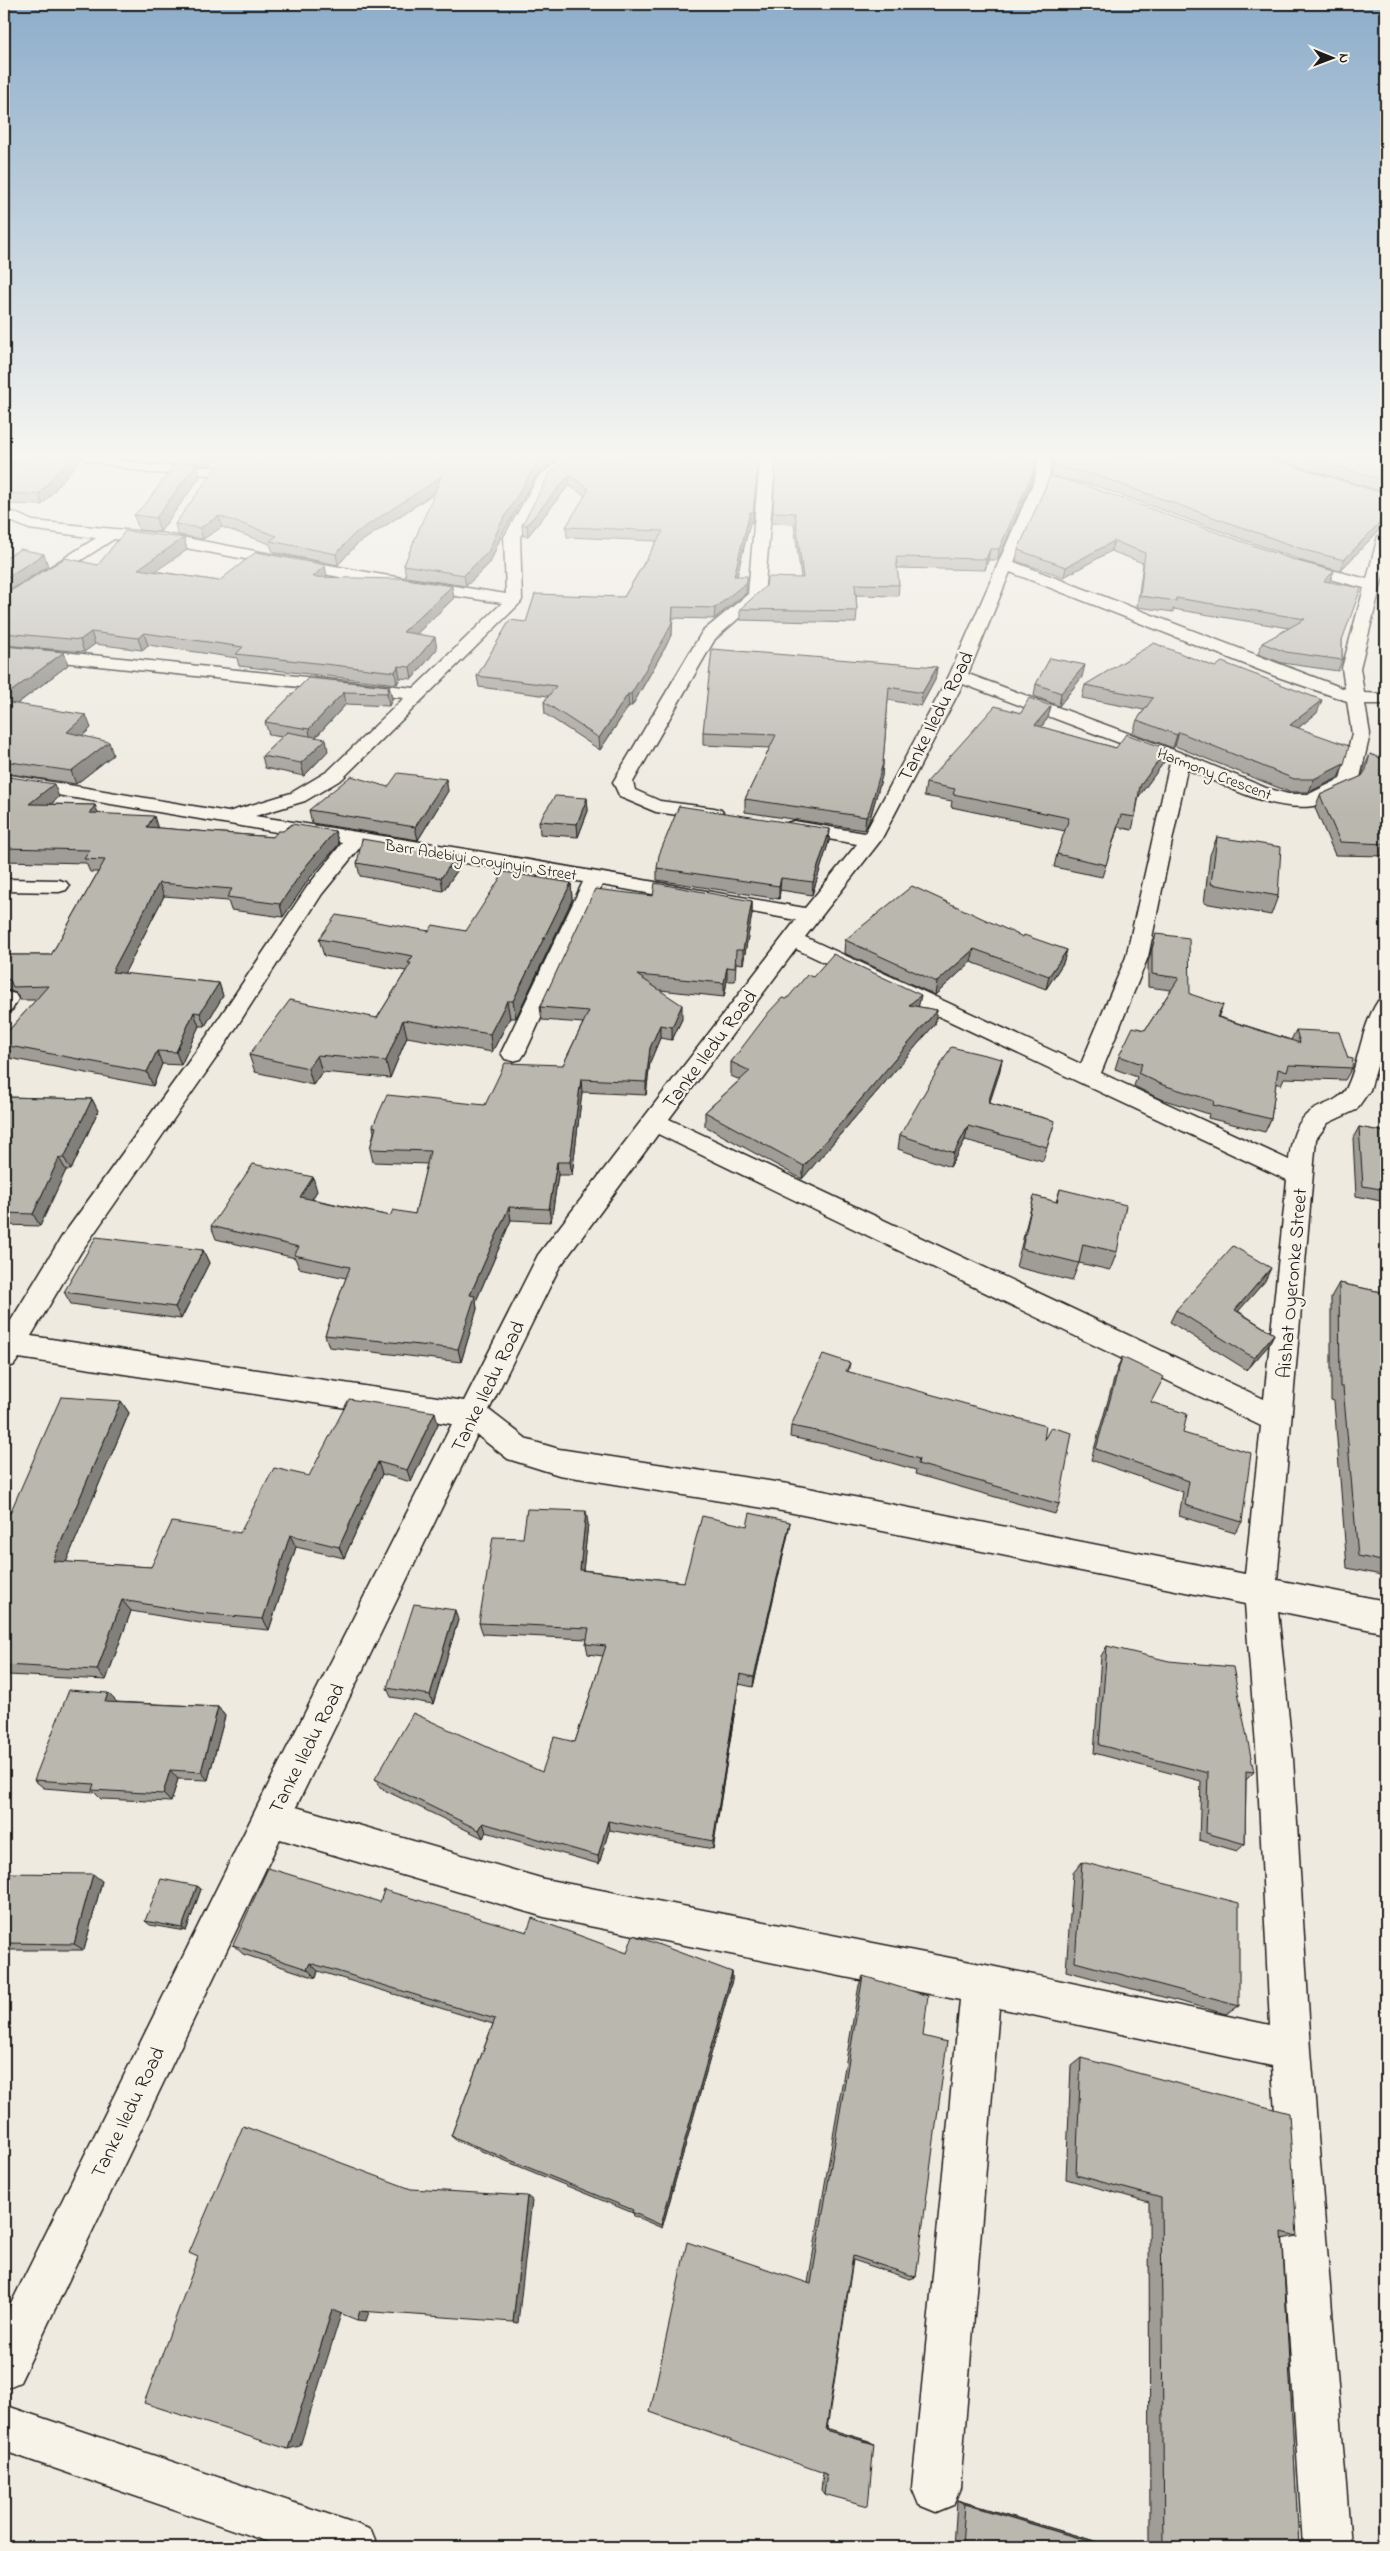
<svg xmlns="http://www.w3.org/2000/svg" width="1390" height="2551" font-family="'Indie Flower',sans-serif">
	<style>
		.lines { fill: none; stroke-linecap: round; stroke-linejoin: round }
		.street-casing { stroke: #1c1c1c; stroke-width: 3 }
		.street { fill: #f7f3e8; fill-rule: evenodd }
		.wall { fill: #a09d96; stroke: #1c1c1c }
		.shaded-wall { fill: #82807a; stroke: #1c1c1c }
		.building { fill: #bab7af; stroke: #1c1c1c }
		.labels { text-anchor: middle; stroke-width: 4.5; stroke-linejoin: round; paint-order: stroke }
		.far-street-label { font-size: 16px; fill: #1c1c1c; stroke: #f7f3e8 }
		.street-label { font-size: 20px; fill: #1c1c1c; stroke: #f7f3e8 }
	</style>
	<rect width="100%" height="100%" fill="#eeeae0"/>
	<filter id="ink" filterUnits="userSpaceOnUse"><feTurbulence type="fractalNoise" baseFrequency=".02" numOctaves="2"/><feDisplacementMap in="SourceGraphic" scale="10" xChannelSelector="R" yChannelSelector="G"/><feConvolveMatrix kernelMatrix="1 2 1 2 8 2 1 2 1" color-interpolation-filters="sRGB"/></filter>
	<g filter="url(#ink)">
		<g class="lines">
			<g class="street-casing">
				<path id="street" d="M84,457H109L149,465L214,467L221,471L214,475L149,473L86,460Z
					M563,457H578L549,482L520,537L522,600L520,603L342,779L305,801L255,816L471,850L805,908L857,844L794,833L787,831L784,827L787,823L794,821L865,833L949,676L1035,479L1038,457H1052L1049,479L1014,562L1345,689L1342,668L1364,588L1291,569L1288,566L1296,561L1367,579L1378,536L1386,532V564L1360,668L1364,693L1386,694V704H1365L1370,734L1359,782L1356,786C1343,792 1328,803 1313,806C1271,812 1225,785 1187,769L1148,957L1101,1073L1289,1160C1291,1142 1295,1120 1313,1110C1325,1103 1340,1101 1347,1087C1360,1059 1361,1027 1378,1001L1386,999V1036L1370,1090L1356,1110L1328,1123L1316,1139L1277,1580L1386,1601V1633L1278,1611L1293,1759L1311,2050L1351,2547H1303L1272,2066L999,2008L960,2488L953,2505L936,2512L919,2505L912,2488L960,2000L544,1917L280,1839L20,2382L4,2389V2318L258,1805L452,1424L19,1358L14,1365L4,1369V1332L61,1238L205,1039L307,887L342,843L4,786V774L228,812L291,793L328,771L404,698L4,656V646L414,688L502,603L377,584L165,544L114,539L10,606L4,608V596L96,538L29,529L4,518V508L33,521L165,534L377,574L506,594L504,537L538,477ZM1010,572L1275,676L1347,701L1352,734L1340,779L1309,794H1288L1266,788L1187,755L968,674ZM963,684L1170,762L1126,957L1081,1064L805,937L881,840ZM361,846L583,882L501,1053L505,1059L513,1061L521,1059L525,1053L602,885L796,920L538,1255L464,1401L31,1336L81,1252L221,1051L322,894ZM796,949L1287,1180L1264,1399L669,1119ZM658,1134L1261,1426L1245,1574L788,1484L559,1449L528,1440L489,1410L559,1268ZM477,1435L508,1459L559,1475L788,1512L1245,1604L1257,1759L1270,2025L981,1964L544,1879L296,1807Z
					M760,457H774L775,466L764,596L715,639L633,782L635,790L660,801L714,808L721,810L724,814L721,818L714,820L656,812L620,797L613,782L702,632L748,594Z
					M4,879L59,880L66,882L69,886L66,890L59,892L4,891Z
					M7,992L15,994L18,999L12,1010L4,1012V993Z
					M4,2405L354,2523L371,2530L378,2547H283L4,2451Z"/>
			</g>
			<use href="#street" class="street"/>
		</g>
		<path class="wall" d="M28,457H82L42,505L4,504V478H5Z
			M187,457H561L536,476L501,536L490,563L466,586L406,577L404,565L435,493L356,545L338,565L273,552L270,544L222,527L203,539L178,535L175,524L228,457H224L210,465H197L200,477L160,532L139,530L134,515L188,462Z
			M568,457H760L752,523H750L737,576L746,593L714,619L673,618L672,633L666,646L632,706H629L600,750L545,714L544,702L548,696L479,687L477,676L526,622L624,597L657,541L567,537L566,527L585,496L569,485L528,536H523L522,525Z
			M774,457H1038L1033,478L998,560H988L985,570L897,568L899,585L898,596L856,595L857,611L856,623L740,620V609L801,578L794,524L772,523L776,457Z
			M1053,457H1265L1386,494V531L1384,525L1340,571L1305,562L1096,486L1051,476Z
			M1269,457H1386V493Z
			M1050,476L1297,561L1334,571L1329,582L1342,640V660L1338,671L1282,663L1258,654L1262,643L1289,628L1173,609V612L1137,607L1143,563L1111,551L1064,577L1016,561L1018,550Z
			M184,538L187,550L155,571L219,581L327,577L326,578L454,598L416,634L437,649L412,679L400,678L397,684L239,666L237,658L148,645L142,650L95,644L84,652L4,645V595L98,565Z
			M4,646L68,665L17,704L91,728L82,736L113,755L76,784L4,773Z
			M937,667L935,680L921,706L888,700L882,776L869,822L864,830L745,812V799L770,748L703,745V732Z
			M1082,677L1059,706L1034,696L1036,684Z
			M308,678L389,686L392,699L389,706L346,704L316,737L328,751L304,776L265,768L262,756L282,737L269,735L265,722Z
			M1085,685L1317,713L1298,728L1344,764L1338,778L1309,792H1289L1175,746L1173,748L1133,733L1137,720L1144,710L1082,698Z
			M1021,713L1048,718L1041,727L1116,748L1167,749L1164,762L1139,796L1135,817L1132,830L1118,827L1102,877L1054,867L1057,854L1065,831L951,807L952,801L924,796L926,783Z
			M1370,754L1386,760V856L1335,855L1315,808L1320,795L1362,776L1365,766Z
			M4,776L59,797L51,804L95,805L98,814L158,828L273,837L283,831H335L339,844L309,879L283,917L231,910L228,901L164,896L124,974L219,983L223,996L205,1026H199L181,1065L162,1064L153,1086L4,1057V1036L36,1000H20L16,993L7,990L4,991V955H51L98,872H90L86,863L4,861Z
			M446,779L448,791L418,840L312,823L309,810L388,787Z
			M587,798L588,811L578,837L540,834L539,821Z
			M830,829L829,841L812,895L780,890L779,899L657,880V868Z
			M1217,837L1278,896L1271,915L1204,903L1210,855Z
			M457,855L459,868L443,891L360,876L357,863Z
			M571,883L572,900L516,1018H510L492,1052L407,1037L390,1078L322,1072L313,1085L255,1072L249,1055L377,1018L406,971L324,956L319,939L429,931H466Z
			M653,896L752,901V914L743,964L736,963L735,981H727L724,997L660,990L682,1019L672,1040L660,1038L650,1062L646,1095L582,1092L572,1175H558L551,1222L511,1220L476,1301L477,1309L461,1362L329,1347L325,1335L346,1278L299,1268L295,1258L216,1239L211,1226L317,1191L312,1199L390,1216L415,1214L427,1164L373,1162L370,1149L374,1132L373,1126L485,1105L563,1065L583,1023L542,1020L540,1007Z
			M1156,934L1190,994L1219,1017L1291,1040L1296,1030L1352,1068L1345,1080L1284,1078L1281,1085L1276,1083L1271,1119L1265,1132L1208,1118L1209,1114L1158,1098L1134,1086L1137,1077L1115,1069L1119,1056L1145,1030L1171,990L1148,987V962Z
			M1023,937L1067,950L1063,963L1046,989L971,962L935,995L844,953L845,940Z
			M813,977L919,1007L937,1010L935,1024L802,1179L705,1126V1112L740,1080L731,1076V1062L787,999Z
			M1002,1059L999,1074L989,1103L1055,1121L1043,1161L965,1140L950,1167L898,1149L900,1135Z
			M4,1097L92,1099L98,1111L71,1170H66L40,1226L4,1225Z
			M1359,1127L1386,1132V1202L1356,1196L1353,1138Z
			M1060,1189L1117,1252L1110,1270L1079,1263L1072,1281L1016,1267L1029,1215L1034,1196L1056,1202Z
			M203,1250L209,1263L181,1319L71,1304L64,1292Z
			M1265,1281L1238,1311L1274,1334L1268,1346L1247,1370L1170,1322L1176,1310Z
			M1339,1283L1386,1293V1576L1347,1568L1334,1401L1331,1400V1297Z
			M1122,1357L1151,1402L1183,1433L1242,1522L1235,1533L1179,1516L1183,1492L1091,1460L1117,1369Z
			M850,1363L848,1372L1044,1440L1059,1504L1055,1514L915,1474L916,1470L829,1445L790,1437L791,1426Z
			M121,1401L129,1413L66,1562L151,1567L240,1533L309,1476L438,1424L411,1482L382,1474L344,1558L296,1547L269,1630L206,1624L131,1611L106,1680L8,1675L4,1686V1513H10Z
			M790,1522L788,1534L753,1687L739,1684L713,1849L609,1830L599,1864L486,1832L483,1838L380,1788L375,1779L542,1772L575,1742L603,1656L588,1654L586,1644L587,1639L483,1634L479,1623L523,1538L588,1523L583,1570L684,1582L747,1526Z
			M458,1620L433,1704L391,1697L387,1688Z
			M1107,1646L1254,1772L1246,1780L1245,1844L1237,1851L1199,1840L1201,1781L1094,1753L1101,1656Z
			M108,1693L116,1702L218,1707L225,1716L208,1780L178,1779L171,1802L101,1799L94,1792L44,1788L34,1780Z
			M1082,1862L1239,2006L1226,2014L1066,1971L1073,1873Z
			M4,1873L102,1881L84,1950H4Z
			M197,1886L201,1889L186,1931L150,1925L145,1921Z
			M380,1902L527,1932L627,1953L732,1972V1980L662,2228L634,2216L633,2213L457,2141L451,2136L493,2024L318,1971L316,1978L243,1954L233,1945Z
			M863,1976L923,2036L916,2277L910,2279L853,2260L827,2429L869,2441L824,2494L821,2490L823,2473L808,2283L859,1985Z
			M1081,2058L1297,2236L1282,2239L1299,2547H1160L1150,2543L1149,2202L1066,2179L1071,2066Z
			M957,2500L1108,2545L1112,2547H954Z"/>
		<path class="shaded-wall" d="M7,457H23L4,474V460Z
			M70,457H82L42,505L39,494Z
			M208,457H231H224L210,465Z
			M547,457H561L536,476L501,536L490,563L466,586L464,575L500,525L535,466Z
			M759,457H760L752,523L753,512Z
			M1038,457L1033,478L998,560L999,549Z
			M197,463L200,477L160,532L156,518Z
			M569,475V485L528,536L527,525Z
			M441,477L443,487L356,545L338,565L336,554L354,534Z
			M750,512V523L734,587V576Z
			M219,516L222,527L203,539L200,528Z
			M1386,516V519L1384,525L1340,571L1344,560Z
			M184,538L187,550L141,581L138,569Z
			M1114,541L1111,551L1064,577L1066,567Z
			M990,549L988,560L985,570L986,559Z
			M44,554L48,566L4,594V579Z
			M325,565L327,577L316,589L313,577Z
			M1334,571L1330,581L1320,592L1324,581Z
			M747,576L746,593L714,619L715,608Z
			M452,586L454,598L405,645L403,632Z
			M673,607L672,633L666,646L632,706L631,694Z
			M91,632L95,644L84,652L80,640Z
			M144,633L148,645L142,650L138,638Z
			M435,637L437,649L412,679L410,667Z
			M64,652L68,665L5,713L4,711V697Z
			M1085,665L1082,677L1059,706L1061,693Z
			M398,666L400,678L397,684L395,672Z
			M937,667L935,680L921,706L922,693Z
			M389,686L392,699L389,706L387,693Z
			M344,692L346,704L311,742L309,729Z
			M628,694L629,706L600,750L599,738Z
			M1322,700L1317,713L1285,738L1290,725Z
			M1051,706L1048,718L1033,737L1035,725Z
			M86,715L91,728L72,745L67,732Z
			M1179,732L1175,746L1173,748L1177,735Z
			M326,739L328,751L304,776L301,763Z
			M109,742L113,755L76,784L71,771Z
			M1167,749L1164,762L1137,799L1140,786Z
			M883,763L882,776L869,822L864,830L866,817Z
			M1344,764L1338,778L1309,792L1314,779Z
			M446,779L448,791L418,840L415,827Z
			M54,784L59,797L35,817L29,804Z
			M587,798L588,811L578,837L577,824Z
			M95,805L100,818L90,813Z
			M154,816L158,829L147,827Z
			M830,829L829,841L812,895L813,882Z
			M335,831L339,844L309,879L283,917L280,904L306,866Z
			M457,855L459,868L443,891L441,878Z
			M781,878L780,890L779,899V886Z
			M159,883L164,896L118,986L112,972Z
			M571,883L572,900L516,1018L513,1001Z
			M752,901V914L743,964V950Z
			M974,949L971,962L935,995L937,982Z
			M1067,950L1063,963L1046,989L1049,976Z
			M727,967V981L724,997V983Z
			M4,983L7,990L4,991Z
			M219,983L223,996L205,1026L200,1013Z
			M921,995L918,1009L909,1005Z
			M507,1001L510,1018L492,1052L490,1034Z
			M682,1005V1019L672,1040V1027Z
			M1223,1005L1218,1018L1217,1017Z
			M937,1010L935,1024L802,1179L804,1166Z
			M194,1012L199,1026L181,1065L176,1052Z
			M403,1020L407,1037L390,1078L386,1061Z
			M660,1025V1038L650,1062L646,1095V1082L650,1048Z
			M157,1051L162,1064L153,1086L147,1072Z
			M317,1055L322,1072L313,1085L308,1068Z
			M1002,1059L999,1074L985,1117L988,1103Z
			M581,1079L582,1092L572,1175L570,1162Z
			M92,1099L98,1111L71,1170L64,1158Z
			M968,1126L965,1140L950,1167L954,1153Z
			M59,1158L66,1170L40,1226L33,1214Z
			M557,1162L558,1175L551,1222L549,1209Z
			M313,1177L317,1191L305,1210L300,1197Z
			M509,1207L511,1220L476,1301L477,1309L461,1362L458,1349L470,1295Z
			M203,1250L209,1263L181,1319L175,1307Z
			M1271,1268L1265,1281L1229,1322L1235,1310Z
			M1274,1334L1268,1346L1247,1370L1254,1358Z
			M121,1401L129,1413L62,1572L53,1561Z
			M435,1412L438,1424L411,1482L407,1470Z
			M378,1462L382,1474L344,1558L339,1547Z
			M586,1511L588,1523L582,1581L580,1570Z
			M790,1522L788,1534L753,1687L754,1677Z
			M290,1535L296,1547L269,1630L263,1619Z
			M122,1600L131,1611L106,1680L97,1670Z
			M455,1610L458,1620L433,1704L430,1695Z
			M4,1671L8,1675L4,1686Z
			M740,1674L739,1684L713,1849V1841Z
			M108,1693L117,1702L113,1711L105,1702Z
			M218,1707L225,1716L208,1780L201,1772Z
			M170,1770L178,1779L171,1802L163,1794Z
			M608,1821L609,1830L599,1864L598,1856Z
			M483,1823L486,1832L483,1838L479,1830Z
			M93,1874L102,1881L84,1950L74,1944Z
			M197,1886L201,1889L186,1931L182,1928Z
			M310,1963L318,1971L316,1978L307,1969Z
			M732,1972V1980L662,2228L661,2225Z
			M527,2196L532,2200L518,2323L513,2322Z
			M332,2310L342,2311L300,2446L288,2449Z
			M360,2311L369,2312L366,2321L357,2320Z
			M823,2427L869,2441L874,2444L826,2430Z
			M957,2500L1108,2545L1112,2547H1108L965,2504Z"/>
		<path class="building" d="M28,457H70L39,494H4V478H5Z
			M226,457H547L535,466L500,525L488,552L464,575L404,565L441,477L354,534L336,554L270,541L277,536L219,516L200,528L175,524L218,465Z
			M568,457H759L753,512H750L734,576H747V582L715,608L673,607L672,622L666,635L631,694H628L599,738L544,702L556,686L477,676L510,620L526,622L535,594L624,597L663,531L566,527L589,489L569,475L527,525H522L550,473Z
			M776,457H1037L1035,468L999,549H990L986,559L896,557L899,585L855,584L857,611L740,609L766,586L767,577L803,578L795,513L773,512Z
			M1054,457H1265L1386,494V516L1344,560L1308,551L1098,476L1053,465Z
			M1306,457H1386V481Z
			M177,462L197,463L156,518L134,515L146,503Z
			M1050,476L1087,486L1297,561L1334,571L1324,581L1361,588L1342,640V660L1286,652L1262,643L1305,619L1176,598V601L1140,596L1145,553L1114,541L1066,567L1018,550Z
			M125,531L184,538L138,569L219,581L256,552L325,565L313,577L398,579L399,578L452,586L403,632L435,637L410,667L398,666L395,672L236,654L243,647L144,633L138,638L91,632L80,640L4,633V595L65,558L98,565Z
			M20,549L44,554L4,579V559Z
			M1154,643L1215,667L1222,662L1322,700L1290,725L1349,746L1344,764L1314,779H1294L1179,732L1177,735L1137,720L1153,698L1085,685Z
			M4,646L64,652L4,697Z
			M712,649L937,667L922,693L889,687L883,763L870,809L866,817L745,799L776,735L703,732Z
			M1050,658L1085,665L1061,693L1036,684Z
			M308,678L389,686L387,693L344,692L309,729L265,722Z
			M1029,698L1051,706L1035,725L1116,748L1126,734L1167,749L1140,786L1135,817L1121,815L1106,865L1057,854L1069,818L953,794L955,789L926,783L995,706L1021,713Z
			M4,702L86,715L67,732L109,742L71,771L4,761Z
			M287,732L326,739L301,763L262,756Z
			M1370,754L1386,760V823L1382,822L1386,832V844L1340,842L1320,795L1362,776L1366,770Z
			M398,773L446,779L415,827L309,810L351,776L388,787Z
			M4,776L54,784L29,804L95,805L90,813L154,816L147,827L273,837L278,831H283L292,824L335,831L306,866L280,904L227,897L232,889L159,883L112,972L219,983L200,1013L194,1012L176,1052L157,1051L147,1072L4,1045V1036L48,986L13,987L10,980L4,978V955H51L105,860L84,859L90,850L4,848Z
			M555,796L587,798L577,824L539,821Z
			M679,806L830,829L813,882L781,878L779,886L657,868L659,855Z
			M1217,837L1281,847L1278,896L1211,884Z
			M362,839L457,855L441,878L357,863Z
			M504,872L571,883L513,1001H507L490,1034L403,1020L386,1061L317,1055L308,1068L249,1055L290,1000L377,1018L411,963H408L413,956L319,939L336,915L429,931L433,925L466,931Z
			M655,883L752,901L743,950H736L735,968L727,967L724,983L637,975L682,1005L672,1027L660,1025L650,1048L646,1082L581,1079L570,1162H557L549,1209L509,1207L470,1295L475,1296L458,1349L325,1335L350,1267L294,1255L299,1247L211,1226L253,1164L313,1177L300,1197L390,1216L393,1210L415,1214L430,1151L370,1149L376,1127L373,1126L387,1095L485,1105L505,1063L563,1065L589,1011L540,1007L595,889L653,896Z
			M912,886L1023,937L1024,935L1067,950L1049,976L974,949L937,982L845,940Z
			M1156,934L1189,938L1190,994L1223,1005L1217,1017L1300,1043L1296,1030L1339,1032L1348,1058L1353,1059L1352,1068L1289,1065L1287,1072L1278,1069L1271,1119L1213,1105L1214,1101L1163,1085L1138,1073L1142,1064L1119,1056L1133,1027L1145,1030L1179,978L1152,974V949Z
			M833,954L921,995L909,1005L937,1010L804,1166L705,1112L750,1071L731,1062L769,1012L782,998L787,999L807,975L813,977Z
			M951,1047L1002,1059L988,1103L1055,1121L1047,1147L968,1126L954,1153L900,1135Z
			M4,1097L92,1099L64,1158H59L33,1214L4,1213Z
			M1359,1127L1386,1132V1190L1363,1186Z
			M1060,1189L1126,1205L1117,1252L1083,1244L1079,1263L1022,1249L1034,1196L1057,1202Z
			M96,1237L203,1250L175,1307L64,1292Z
			M1233,1246L1271,1268L1235,1310L1274,1334L1254,1358L1176,1310Z
			M1339,1283L1386,1293V1562L1358,1556L1343,1387H1340Z
			M823,1354L850,1363L846,1371L1046,1426L1044,1440L1051,1427L1072,1433L1059,1504L918,1464L919,1459L831,1434L791,1426Z
			M1122,1357L1164,1377L1151,1402L1187,1414L1183,1433L1251,1453L1242,1522L1185,1505L1189,1481L1096,1449Z
			M61,1397L121,1401L53,1561L151,1567L172,1522L240,1533L274,1468L309,1476L349,1399L435,1412L407,1470L378,1462L339,1547L290,1535L263,1619L199,1613L122,1600L97,1670L4,1665V1513H10Z
			M527,1509L586,1511L580,1570L684,1582L702,1516L747,1526L750,1513L790,1522L754,1677L740,1674L713,1841L608,1821L598,1856L483,1823L479,1830L375,1779L413,1713L542,1772L554,1737L575,1742L606,1646L586,1644L589,1628L479,1623L493,1537L523,1538Z
			M414,1604L455,1610L430,1695L387,1688Z
			M1107,1646L1169,1661L1233,1667L1254,1772L1246,1771L1245,1844L1206,1833L1208,1773L1099,1745Z
			M69,1690L108,1693L105,1702L218,1707L201,1772L170,1770L163,1794L92,1790L94,1784L34,1780Z
			M1082,1862L1239,1903V2006L1075,1962Z
			M268,1868L380,1902L384,1890L527,1932L532,1918L627,1953L633,1935L732,1972L661,2225L632,2212L633,2210L451,2136L495,2019L310,1963L307,1969L233,1945Z
			M4,1873L93,1874L74,1944L4,1943Z
			M161,1879L197,1886L182,1928L145,1921Z
			M863,1976L928,1996L923,2036L947,2042L916,2277L853,2256L826,2430L874,2444L868,2506L824,2494L827,2474L650,2412L687,2242L811,2284Z
			M1081,2058L1289,2113L1297,2236L1282,2232L1299,2547H1164L1161,2198L1076,2175Z
			M243,2126L411,2189L527,2196L513,2322L360,2311L357,2320L332,2310L288,2449L144,2403L198,2257L189,2253Z
			M965,2504L1108,2547H962Z"/>
	</g>
	<linearGradient id="sky" x2="0" y2="1"><stop stop-color="#8dadca"/><stop offset="0.56" stop-color="#f7f6f1"/><stop offset="1" stop-color="#f7f6f1" stop-opacity="0"/></linearGradient>
	<rect width="1390" height="814" fill="url(#sky)"/>
	<g class="labels">
		<g class="far-street-label">
			<text transform="translate(1215 773) rotate(21)" y="6">Harmony Crescent</text>
			<text transform="translate(481 859) rotate(9)" y="6">Barr Adebiyi Oroyinyin Street</text>
		</g>
		<g class="street-label">
			<text transform="translate(935 716) rotate(-63)" y="7">Tanke Iledu Road</text>
			<text transform="translate(709 1049) rotate(-53)" y="7">Tanke Iledu Road</text>
			<text transform="translate(1291 1283) rotate(-85)" y="7">Aishat Oyeronke Street</text>
			<text transform="translate(487 1386) rotate(-64)" y="7">Tanke Iledu Road</text>
			<text transform="translate(306 1748) rotate(-63)" y="7">Tanke Iledu Road</text>
			<text transform="translate(127 2112) rotate(-64)" y="7">Tanke Iledu Road</text>
		</g>
	</g>
	<rect width="1390" height="2551" fill="none" stroke="#f7f3e8" stroke-width="20"/>
	<rect x="10" y="10" width="1370" height="2531" fill="none" stroke="#1c1c1c" stroke-width="2" filter="url(#ink)"/>
	<g transform="translate(1332 58) rotate(91)" stroke="#f7f3e8" stroke-width="4" paint-order="stroke">
	<path d="M0-4L9 19L0 12L-9 19Z" fill="#1c1c1c"/>
	<text y="-8" font-size="14" font-weight="bold" text-anchor="middle" fill="#1c1c1c">N</text>
	</g>
</svg>
